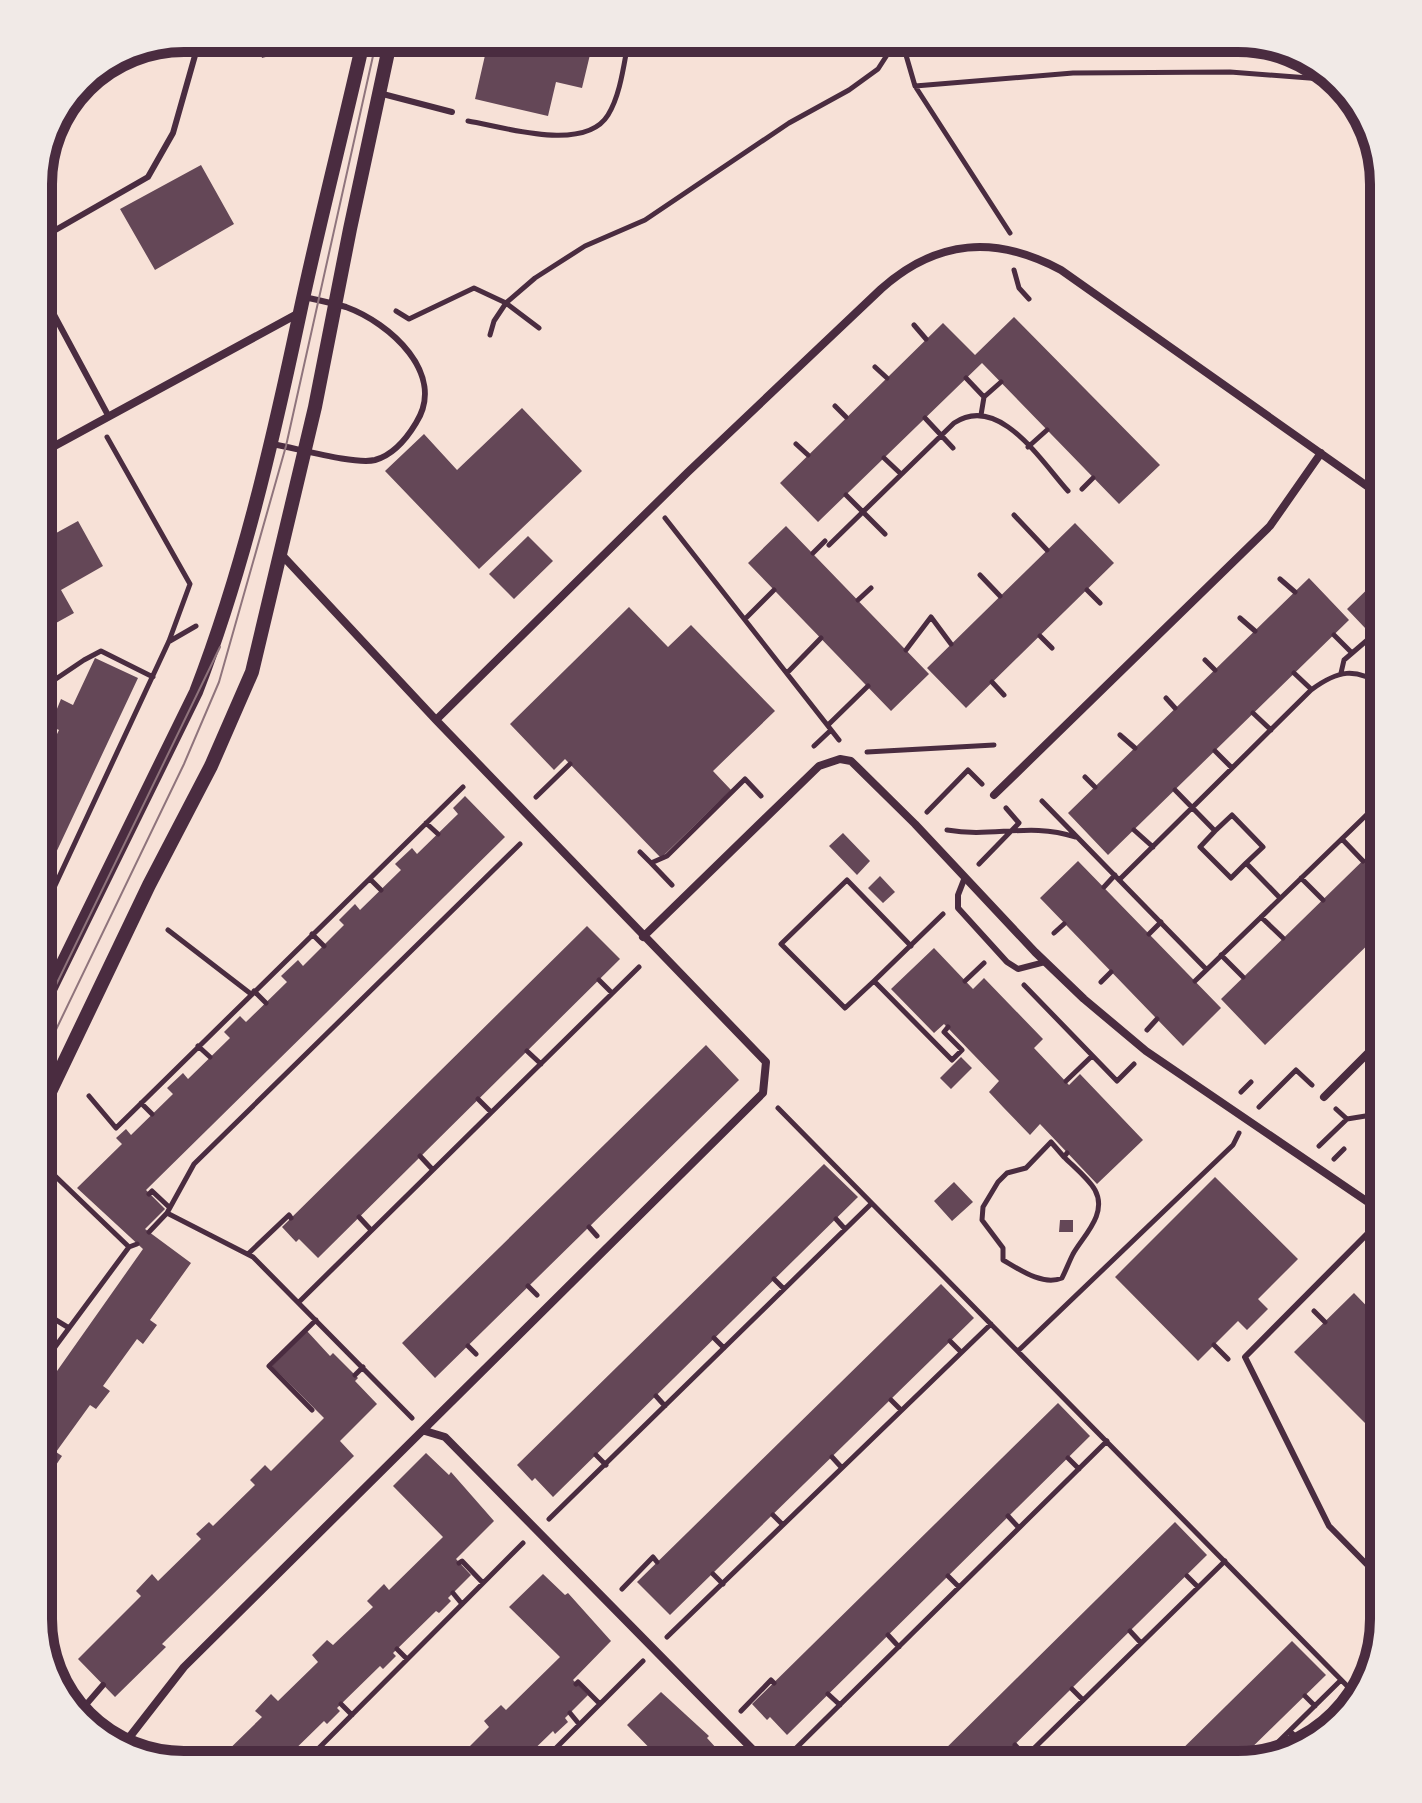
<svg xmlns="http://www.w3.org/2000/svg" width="1422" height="1803" font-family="'Nunito Sans',sans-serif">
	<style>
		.building { fill: #644757 }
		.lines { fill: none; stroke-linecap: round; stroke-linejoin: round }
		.path { stroke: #4a2c40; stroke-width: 5 }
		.service { stroke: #4a2c40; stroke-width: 6 }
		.minor { stroke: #4a2c40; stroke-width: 8 }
		.tertiary { stroke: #4a2c40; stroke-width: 14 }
		.tram { stroke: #8f747c; stroke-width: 2 }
		.rim { fill: none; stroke: #4a2c40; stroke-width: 10 }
	</style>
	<rect width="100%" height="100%" fill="#f7e1d7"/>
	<path class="building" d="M271,38L277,54L262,58L257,42Z
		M489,38H594L582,88L556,82L548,116L475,99Z
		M201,165L234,224L155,270L120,209Z
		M1014,317L1160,465L1119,504L982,363L818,522L780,483L943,323L975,355Z
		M522,408L582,471L479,569L385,471L424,434L457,470Z
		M78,521L103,566L61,590L74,613L38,633V543Z
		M1075,523L1114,563L966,708L927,668Z
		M786,526L929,674L891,711L748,563Z
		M528,536L553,561L514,599L489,574Z
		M1384,573V648L1347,609Z
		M1309,578L1349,620L1108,855L1068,813Z
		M629,607L668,647L691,625L775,711L713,771L731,790L661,858L565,759L554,770L510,724Z
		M95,658L138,678L38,891V773L59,730L50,726L61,699L73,705Z
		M465,796L505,837L146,1190L165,1209L145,1229L191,1263L150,1320L157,1325L143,1344L137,1339L103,1386L110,1391L96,1409L90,1405L56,1452L62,1456L50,1474L43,1470L38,1477V1398L143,1249L77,1188L122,1144L116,1138L126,1129L131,1135L173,1094L167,1088L183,1073L188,1079L230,1038L224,1032L240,1016L246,1022L287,982L281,976L298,960L303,966L344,925L339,920L355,904L360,910L401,870L395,864L412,848L417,854L458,814L453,808Z
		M843,833L870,861L857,875L829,846Z
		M1384,840V929L1265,1045L1221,999Z
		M1078,861L1221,1008L1183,1046L1040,898Z
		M880,876L895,892L883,903L868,888Z
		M587,926L620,959L318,1258L299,1239L296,1242L282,1227Z
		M934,948L973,989L984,978L1043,1039L1034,1048L1069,1085L1080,1074L1143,1140L1097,1184L1040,1124L1030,1135L1003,1107L989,1092L999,1081L944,1024L934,1033L891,989Z
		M706,1045L739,1080L435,1378L402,1343Z
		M961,1057L972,1068L951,1089L940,1078Z
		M824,1164L858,1197L553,1497L535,1478L532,1481L517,1465Z
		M1215,1177L1298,1259L1258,1299L1268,1309L1247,1330L1238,1321L1198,1361L1115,1277Z
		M954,1182L973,1202L952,1221L934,1201Z
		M1060,1220H1073V1232H1059Z
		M941,1284L974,1318L670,1615L637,1582Z
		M1354,1293L1384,1324V1426L1376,1434L1294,1352Z
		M307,1331L330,1356L333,1353L358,1378L355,1381L377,1404L340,1441L354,1456L162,1644L166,1647L115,1697L78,1659L141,1596L136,1591L152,1574L158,1581L201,1539L196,1534L209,1522L213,1526L255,1485L250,1480L265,1465L271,1471L324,1418L272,1366Z
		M1058,1403L1090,1436L787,1735L770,1717L767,1720L752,1704Z
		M426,1453L449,1475L451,1472L494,1521L456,1559L471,1575L448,1598L451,1601L439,1613L436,1611L393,1653L396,1656L383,1669L380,1666L337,1708L340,1711L327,1724L324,1721L281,1763L283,1765H213L262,1717L255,1711L271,1694L278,1701L318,1662L312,1655L327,1640L333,1645L373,1607L367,1601L384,1584L389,1590L443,1537L393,1486Z
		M1175,1522L1207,1555L994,1765H929Z
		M543,1574L565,1595L568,1593L611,1641L573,1680L588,1695L565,1718L568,1722L555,1734L553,1731L518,1765H451L489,1727L484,1721L501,1705L506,1710L560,1657L509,1607Z
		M1292,1641L1326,1675L1234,1765H1166Z
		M661,1692L709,1736L707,1738L728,1761L724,1765H666L627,1725Z"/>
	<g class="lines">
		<path class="path" d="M901,38L915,86L1010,233
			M915,86L1073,73L1230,72L1335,80
			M468,121C504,127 585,153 608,115C621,94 624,62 629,38
			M1014,270L1019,288L1029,299
			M396,311L409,319L474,288L506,303L535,278L585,246L645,220L789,123L849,90L878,69L898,38
			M914,325L926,339
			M490,335L494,321L506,303L539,328
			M875,367L887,378
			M966,378L984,397
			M835,406L846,417
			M981,415L984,397L1001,382
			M925,418L953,448
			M796,444L808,455
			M1028,447L1047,430
			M884,458L901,474
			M1082,489L1093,478
			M846,495L885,534
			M1014,515L1047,550
			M665,518L839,740
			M38,523L47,538
			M829,545L954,423C999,393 1041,461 1068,491
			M813,553L825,541
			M980,575L1000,596
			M1280,579L1295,592
			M1087,590L1100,603
			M858,600L871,588
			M1240,618L1255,631
			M745,619L774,590
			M1334,635L1352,653
			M1040,636L1052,648
			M170,641L196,626
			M906,650L931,617L951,644
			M1205,660L1215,670
			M787,673L821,638
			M1294,673L1311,689
			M1341,673L1344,660L1372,636
			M992,682L1004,695
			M38,691L84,660L101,651L153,677
			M1166,698L1175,708
			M1253,713L1271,730
			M828,725L868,686
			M1120,735L1135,748
			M814,746L831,730
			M1215,751L1232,768
			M867,752L994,745
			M1085,777L1095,787
			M1175,790L1215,831L1200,847L1231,878L1246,863L1280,898
			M536,797L570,764
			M1042,801L1206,969
			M927,812L968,770L982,784
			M426,823L438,834
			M947,830C993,838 1030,822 1075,837
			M1134,830L1153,847
			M1215,831L1232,815L1263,847L1246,863
			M1342,839L1363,861
			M640,852L651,863L667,856L745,779L761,796
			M651,863L672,885
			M979,864L1019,823L1006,808
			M1301,878L1323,900
			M370,879L381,890
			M1119,880L1311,690C1338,670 1355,667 1384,686
			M1104,887L1115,875
			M943,914L874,981L952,1060L962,1050L944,1032L948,1027
			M1261,917L1283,938
			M38,922L169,641L190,584L107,437
			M168,930L251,994
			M1054,933L1064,924
			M312,934L324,946
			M1149,934L1161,922
			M1221,955L1243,977
			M599,980L612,993
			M874,981L845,1008L781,944L847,880L911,946
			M965,981L984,963
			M1195,981L1384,798
			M1101,982L1111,972
			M1024,985L1117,1081L1134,1064
			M254,991L266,1003
			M1147,1030L1157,1019
			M198,1046L210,1057
			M527,1051L541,1064
			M1066,1081L1092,1056
			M1241,1092L1251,1082
			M89,1096L116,1128L463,787
			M478,1099L491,1112
			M141,1103L152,1114
			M1259,1107L1296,1070L1312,1085
			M778,1108L1359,1698
			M1347,1119L1384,1113
			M1319,1146L1347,1119L1336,1109
			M38,1153L47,1136
			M420,1156L433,1170
			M1064,1157L1051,1142L1026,1168L1007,1173L998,1182L983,1207L982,1220L1003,1248V1260C1020,1270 1043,1286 1062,1278C1066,1270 1069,1262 1073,1254C1083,1236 1108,1214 1095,1190C1088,1178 1074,1167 1064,1157L1067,1153
			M1334,1159L1344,1149
			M52,1173L129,1247
			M149,1194L152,1191L169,1207
			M167,1213L253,1257L412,1418
			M359,1217L371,1230
			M836,1219L845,1229
			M589,1227L597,1236
			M149,1232L167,1213L194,1164L520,844
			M1371,1253L1384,1267
			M248,1254L289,1215L291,1218
			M774,1279L784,1289
			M528,1286L537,1295
			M299,1302L639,967
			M38,1309L69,1328
			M1314,1311L1325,1322
			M714,1338L724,1348
			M950,1341L961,1352
			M1214,1345L1228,1359
			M468,1346L476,1354
			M1018,1351L1233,1145L1239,1133
			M38,1370L129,1247L137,1244
			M355,1375L363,1367
			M656,1396L665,1406
			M891,1400L901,1410
			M312,1410L269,1366L316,1320
			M596,1455L606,1465
			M832,1457L842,1468
			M1068,1458L1079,1469
			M773,1515L783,1525
			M1008,1516L1019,1528
			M549,1519L871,1204
			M459,1563L462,1561L483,1583
			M713,1574L723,1584
			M948,1576L959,1587
			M1187,1576L1198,1587
			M622,1589L653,1557L657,1562
			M453,1593L462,1604
			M1130,1631L1141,1643
			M888,1635L899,1647
			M667,1637L991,1324
			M397,1649L407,1659
			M576,1684L578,1682L599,1703
			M1072,1689L1083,1700
			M828,1694L840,1705
			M1305,1696L1315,1706
			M341,1704L352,1715
			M741,1711L771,1680L774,1683
			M570,1713L579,1724
			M1290,1731L1304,1745
			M1015,1745L1025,1756
			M1248,1751L1257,1760
			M786,1758L1107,1441
			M1262,1758L1341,1680
			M286,1759L292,1765
			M302,1765L523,1543
			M539,1765L643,1661
			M1017,1765L1225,1561"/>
		<path class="service" d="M379,93L452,112
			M38,240L148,177L173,133L200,38
			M38,285L109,417
			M272,444C296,448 355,465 375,460C393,455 407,438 416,423C447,374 390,323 346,307C332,303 318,300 304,297
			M965,877L958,895V908L1007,962L1018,969L1045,962
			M1384,1582L1329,1526L1245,1357L1384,1217
			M78,1714L103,1685"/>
		<path class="minor" d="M38,455L299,313
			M436,720L688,472L881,289C937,239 996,235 1061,270L1384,498
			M994,795L1270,526L1321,453
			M643,937L819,766L840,759L851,761L915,824L1035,952L1084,999L1146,1051L1384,1213
			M1324,1097L1384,1037
			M425,1431L445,1437L768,1765
			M121,1748L184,1667L763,1093L766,1062L436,720L281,554"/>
		<path class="tertiary" d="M38,1014L196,692C243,570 272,444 299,317C319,223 343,131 364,38
			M38,1117L149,885L211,766L252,672L315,407L350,229L391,38"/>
		<path class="tram" d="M38,1022L220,647
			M38,1067L184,764L219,682L286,446L377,38"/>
	</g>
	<path d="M0 0H1422V1803H0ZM184 52H1238A132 132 0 0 1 1370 184V1619A132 132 0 0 1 1238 1751H184A132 132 0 0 1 52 1619V184A132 132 0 0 1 184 52Z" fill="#f1eae7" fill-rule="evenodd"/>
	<path class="rim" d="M184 52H1238A132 132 0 0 1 1370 184V1619A132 132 0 0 1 1238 1751H184A132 132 0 0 1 52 1619V184A132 132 0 0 1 184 52Z"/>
</svg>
